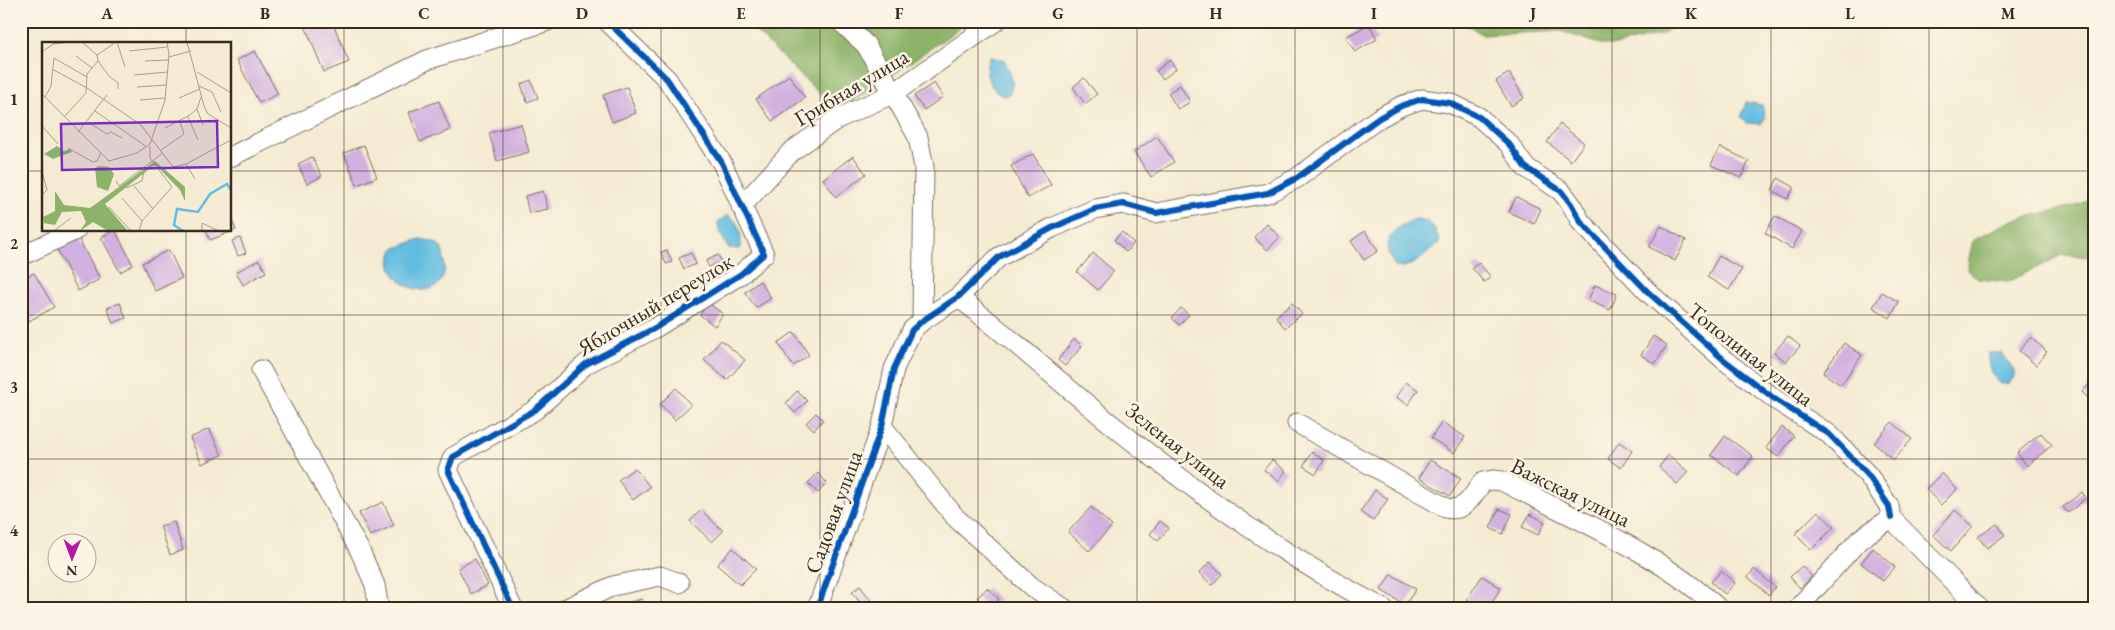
<svg xmlns="http://www.w3.org/2000/svg" width="2115" height="630" font-family="'EB Garamond',serif">
	<style>
		.forest { fill: #8cb369; stroke: #646e44 }
		.water { fill: #64bde1; stroke: #507480 }
		.building { fill: #d2b0e0 }
		.lines { fill: none; stroke-linecap: round; stroke-linejoin: round }
		.minor-casing { stroke: #7c6e5d; stroke-width: 21 }
		.minor { stroke: #fff; stroke-width: 19 }
		.cycleway-casing { stroke: #fcf5e5; stroke-width: 9 }
		.cycleway { stroke: #0057b8; stroke-width: 6 }
		.grid { fill: none; stroke: #3b2a1e; stroke-width: 1; stroke-opacity: 0.55 }
		.labels { text-anchor: middle; stroke-width: 5; stroke-linejoin: round; paint-order: stroke }
		.street-label { font-size: 22px; fill: #3b2a1e; stroke: #fcf5e5 }
		.inset-river { fill: none; stroke: #64bde1; stroke-width: 2.5 }
		.inset-road { fill: none; stroke: #aa9e8a; stroke-width: 1 }
		.view { fill: #7b2cbf; fill-opacity: 0.15; stroke: #7b2cbf; stroke-width: 2.5 }
		.inset-edge { fill: none; stroke: #3b2a1e; stroke-width: 2.5 }
		.neatline { fill: none; stroke: #3b2a1e; stroke-width: 2 }
		.grid-label { font-size: 16px; text-anchor: middle; font-weight: bold; fill: #3b2a1e }
	</style>
	<rect width="100%" height="100%" fill="#fcf5e5"/>
	<filter id="ink" filterUnits="userSpaceOnUse"><feTurbulence type="fractalNoise" baseFrequency=".02" numOctaves="2"/><feDisplacementMap in="SourceGraphic" scale="10" xChannelSelector="R" yChannelSelector="G"/><feConvolveMatrix kernelMatrix="1 2 1 2 8 2 1 2 1" color-interpolation-filters="sRGB"/></filter>
	<filter id="wash" filterUnits="userSpaceOnUse"><feTurbulence type="fractalNoise" baseFrequency=".0096" numOctaves="4" result="noise"/><feDisplacementMap in="SourceGraphic" scale="20" xChannelSelector="R" yChannelSelector="G"/><feGaussianBlur stdDeviation="1.12" result="paint"/><feColorMatrix in="noise" values="0 0 0 0 0 0 0 0 0 0 0 0 0 0 0 0 0 1.4 0 .05"/><feComposite in="paint" operator="in"/></filter>
	<g filter="url(#wash)">
		<rect width="100%" height="100%" fill="#f4ebd2"/>
		<path class="forest" d="M745,21H821L834,30L878,29L895,21H970L853,102L838,104L823,97Z
			M1462,21H1675V24L1663,34L1618,45H1603L1560,31L1483,35Z
			M2094,199V257L2062,255L2008,282L1978,279L1967,269L1973,240L2013,220L2070,207Z"/>
		<path class="water" d="M990,57L1004,60C1010,72 1016,81 1009,95L1002,96C989,87 982,71 990,57Z
			M1746,102L1762,105L1765,118L1761,124L1746,123L1741,117Z
			M727,215C739,219 744,239 739,249L728,248L719,231L718,222Z
			M1416,219C1430,219 1436,229 1440,242C1427,253 1414,269 1396,267C1377,243 1392,227 1416,219Z
			M420,239C436,242 442,242 444,259C452,312 376,289 393,249Z
			M1988,353H2002L2014,370V378L2009,383L2001,384C1990,375 1988,367 1988,353Z"/>
		<g id="blocks">
			<path class="building" d="M303,21H332L349,62L324,72Z
				M1369,24L1377,39L1355,52L1346,37Z
				M255,51L278,94L259,103L237,60Z
				M1170,60L1176,69L1163,79L1156,71Z
				M1509,73L1524,98L1511,106L1496,81Z
				M789,75L805,98L772,121L756,99Z
				M1084,78L1097,94L1085,104L1073,87Z
				M531,80L538,98L527,102L521,84Z
				M934,83L943,97L924,110L914,96Z
				M1180,85L1190,102L1178,109L1168,93Z
				M627,87L636,113L612,122L603,95Z
				M439,101L450,130L420,142L409,112Z
				M521,124L529,152L497,161L489,133Z
				M1560,124L1584,143L1571,161L1547,142Z
				M1157,136L1174,162L1151,177L1134,152Z
				M364,145L377,177L357,185L344,153Z
				M1720,147L1749,161L1741,178L1711,165Z
				M1033,154L1051,185L1028,198L1011,166Z
				M853,156L866,174L836,197L823,179Z
				M312,157L322,176L307,184L298,164Z
				M1778,178L1794,187L1788,199L1772,190Z
				M543,191L548,209L529,213L525,196Z
				M1516,197L1541,209L1534,224L1509,212Z
				M230,216L236,230L210,240L206,230H230Z
				M1775,216L1802,231L1792,249L1765,233Z
				M1267,224L1280,237L1267,250L1254,237Z
				M1661,226L1686,240L1675,261L1649,247Z
				M115,230L133,265L120,272L101,237Z
				M1365,231L1378,251L1364,260L1351,241Z
				M1122,232L1134,243L1126,252L1114,240Z
				M78,238L100,279L78,291L57,249Z
				M240,238L246,253L238,256L232,241Z
				M169,250L182,278L155,291L142,263Z
				M667,250L672,262L666,264L661,252Z
				M691,253L696,264L684,269L679,258Z
				M1093,253L1114,271L1098,290L1077,272Z
				M718,255L721,261L709,267L706,261Z
				M1719,256L1742,269L1729,290L1707,277Z
				M259,260L266,272L243,285L236,272Z
				M1479,263L1491,277L1484,282L1472,268Z
				M34,273L54,307L29,321L21,307V280Z
				M760,281L771,298L756,308L745,292Z
				M1595,285L1617,294L1610,310L1588,300Z
				M1882,292L1899,302L1890,318L1873,307Z
				M120,303L126,318L113,323L107,308Z
				M708,303L723,314L715,326L700,315Z
				M1292,303L1302,314L1285,328L1276,317Z
				M1181,308L1189,315L1179,325L1172,318Z
				M794,332L809,355L793,366L778,343Z
				M1653,336L1667,345L1655,364L1641,355Z
				M1788,336L1800,346L1786,362L1774,352Z
				M2031,337L2047,352L2036,365L2019,351Z
				M1074,339L1082,346L1065,366L1058,360Z
				M721,340L745,360L727,380L704,360Z
				M1844,343L1862,355L1841,385L1823,373Z
				M1406,382L1418,390L1408,405L1396,397Z
				M2092,382L2094,383L2092,402L2082,392Z
				M676,388L691,405L675,420L660,404Z
				M797,391L807,401L795,413L786,403Z
				M816,413L823,420L814,430L806,423Z
				M1442,422L1465,437L1454,453L1431,438Z
				M1892,422L1912,439L1893,460L1874,443Z
				M1782,427L1794,436L1778,457L1766,448Z
				M209,429L222,455L202,464L190,438Z
				M2041,433L2052,445L2027,466L2017,453Z
				M1725,436L1753,456L1739,476L1711,455Z
				M1619,442L1632,451L1621,468L1608,459Z
				M1312,452L1324,460L1316,474L1303,466Z
				M1669,455L1688,472L1677,484L1659,467Z
				M1272,460L1286,471L1278,481L1264,470Z
				M1430,460L1461,478L1450,496L1419,478Z
				M635,468L650,487L633,500L618,480Z
				M818,473L827,483L818,493L808,483Z
				M1942,473L1957,489L1941,505L1926,489Z
				M1375,490L1388,499L1373,521L1360,512Z
				M2082,492L2086,498L2068,513L2063,507Z
				M383,502L394,525L370,536L359,513Z
				M1091,507L1112,526L1089,551L1068,532Z
				M1499,509L1512,514L1503,534L1490,528Z
				M701,510L723,531L712,542L690,521Z
				M1955,510L1973,526L1951,551L1933,535Z
				M1818,511L1834,527L1811,550L1795,534Z
				M1530,514L1545,522L1538,535L1522,527Z
				M1160,521L1169,528L1158,541L1150,534Z
				M174,522L183,550L170,555L160,526Z
				M1997,524L2005,535L1987,548L1978,537Z
				M733,548L756,569L740,585L717,565Z
				M1873,548L1895,567L1883,581L1861,563Z
				M475,559L488,585L471,594L458,568Z
				M1210,562L1222,574L1212,585L1199,573Z
				M1802,566L1812,577L1800,588L1790,577Z
				M1754,569L1775,587L1769,595L1748,577Z
				M1721,571L1735,583L1725,594L1711,582Z
				M1391,574L1416,589L1405,605L1381,590Z
				M1482,576L1501,588L1487,609H1482L1467,599Z
				M860,586L874,604L869,609H865L852,592Z
				M987,588L999,599L989,609L977,598Z
				M642,599L645,609H629L627,603Z"/>
		</g>
	</g>
	<g filter="url(#ink)">
		<use href="#blocks" fill-opacity="0" stroke="#7c6e5d" stroke-width="1"/>
		<g class="lines">
			<g class="minor-casing">
				<path id="minor" d="M840,21L866,45L918,137L924,167L922,321
					M230,157L427,60L548,21
					M741,207L791,152L837,119L894,93L996,21
					M21,256L76,230
					M958,297C1014,340 1066,388 1121,432C1204,498 1290,560 1384,609
					M261,370L360,551L375,585L379,609
					M1297,423L1446,508C1466,513 1472,495 1483,482L1493,480L1502,481C1575,519 1659,553 1719,609
					M882,426L956,518L1032,587L1065,609
					M1891,518L1980,609
					M513,609L448,470L453,457L535,410L586,364L655,328L741,274L764,254L722,163L667,79L607,21
					M565,609L613,586L660,576L679,583
					M817,609L882,426L894,369L912,330L922,321L958,297L999,257L1052,228L1095,209L1123,204L1156,213L1268,193L1297,178L1379,118L1401,106L1422,99L1450,103L1479,117L1509,144L1525,167L1561,191L1571,204L1581,222L1649,293L1723,359L1776,400L1829,434L1868,475L1889,506L1891,518
					M1797,609L1860,539L1891,518"/>
			</g>
			<use href="#minor" class="minor"/>
			<g class="cycleway-casing">
				<path id="cycleway" d="M513,609L448,470L453,457L535,410L586,364L655,328L741,274L764,254L722,163L667,79L607,21
					M817,609L882,426L894,369L912,330L922,321L958,297L999,257L1052,228L1095,209L1123,204L1156,213L1268,193L1297,178L1379,118L1401,106L1422,99L1450,103L1479,117L1509,144L1525,167L1561,191L1571,204L1581,222L1649,293L1723,359L1776,400L1829,434L1868,475L1889,506L1891,518"/>
			</g>
			<use href="#cycleway" class="cycleway"/>
		</g>
	</g>
	<path class="grid" d="M186,21V44M344,21V609M503,21V609M661,21V609M820,21V609M978,21V609M1137,21V609M1295,21V609M1454,21V609M1612,21V609M1771,21V609M1929,21V609M21,171H44M230,171H2094M186,230V609M21,315H2094M21,459H2094"/>
	<g class="labels">
		<g class="street-label">
			<text transform="translate(851 87) rotate(-31)" y="8">Грибная улица</text>
			<text transform="translate(655 304) rotate(-31)" y="8">Яблочный переулок</text>
			<text transform="translate(1751 354) rotate(38)" y="8">Тополиная улица</text>
			<text transform="translate(1178 445) rotate(38)" y="8">Зеленая улица</text>
			<text transform="translate(1571 492) rotate(26)" y="8">Важская улица</text>
			<text transform="translate(833 512) rotate(-70)" y="8">Садовая улица</text>
		</g>
	</g>
	<g transform="translate(42 42)">
		<rect width="189" height="189" fill="#f4ebd2"/>
		<path d="M15,104L22,109L28,107L30,110L11,117L2,112ZM113,119L143,145V159L138,148L116,125L111,124L63,162L86,189H66L51,180L38,189L44,180L39,169L20,170L13,183L2,181L1,175L13,169V149L22,163L48,166ZM57,124L67,125L72,132L66,149L55,145L53,126Z" fill="#8cb369"/>
		<path class="inset-river" d="M141,189L132,183L135,167L156,170L168,152L185,142L189,148"/>
		<path class="inset-road" d="M40,0L55,13M75,0L83,25M145,0L162,64L166,72L189,86M87,9L125,5M0,10L11,2L28,0M34,14L50,26M127,15L149,9M56,19L67,34L76,41V47M103,19L127,18M10,27L45,46L99,83L131,125L144,122L187,99M155,30L189,51M92,33L126,30M157,44L170,50L179,70M95,45L124,43M0,52L67,119L95,111L108,102L123,58L127,13L125,0M3,55L9,44L12,16L45,35M137,56L158,47M98,58L123,56M155,67L161,83M53,69L105,105M22,75L44,51L45,32L56,19L55,13L74,0M146,75L156,98M46,80L65,92L69,90L80,96M0,84L16,102M123,86L148,73L155,67L159,55M36,90L65,53M26,106L51,120L55,119L59,111M119,108L142,92L138,80M144,122L153,137M0,129L5,148L0,153M74,139L77,144L121,111M92,144L111,167M84,146L100,139L103,125M80,156L100,179M67,165L89,189M12,189L29,176M97,189L100,179L130,145L108,116V104M160,189V181L177,189"/>
		<path class="view" d="M175,79L176,125L20,128L19,82Z"/>
		<rect width="189" height="189" class="inset-edge"/>
	</g>
	<rect width="2115" height="630" fill="none" stroke="#fcf5e5" stroke-width="55"/>
	<g transform="translate(72 558) rotate(181)"><circle r="24" fill="#fcf5e5" stroke="#afa495"/>
	<path d="M0-4L9 19L0 12L-9 19Z" fill="#b5179e"/>
	<text y="-8" font-size="14" font-weight="bold" text-anchor="middle" fill="#3b2a1e">N</text>
	</g>
	<rect x="28" y="28" width="2060" height="574" class="neatline"/>
	<g class="grid-label">
		<text x="107" y="19">A</text>
		<text x="265" y="19">B</text>
		<text x="424" y="19">C</text>
		<text x="582" y="19">D</text>
		<text x="741" y="19">E</text>
		<text x="899" y="19">F</text>
		<text x="1058" y="19">G</text>
		<text x="1216" y="19">H</text>
		<text x="1374" y="19">I</text>
		<text x="1533" y="19">J</text>
		<text x="1691" y="19">K</text>
		<text x="1850" y="19">L</text>
		<text x="2008" y="19">M</text>
		<text x="14" y="105">1</text>
		<text x="14" y="249">2</text>
		<text x="14" y="393">3</text>
		<text x="14" y="536">4</text>
	</g>
</svg>
